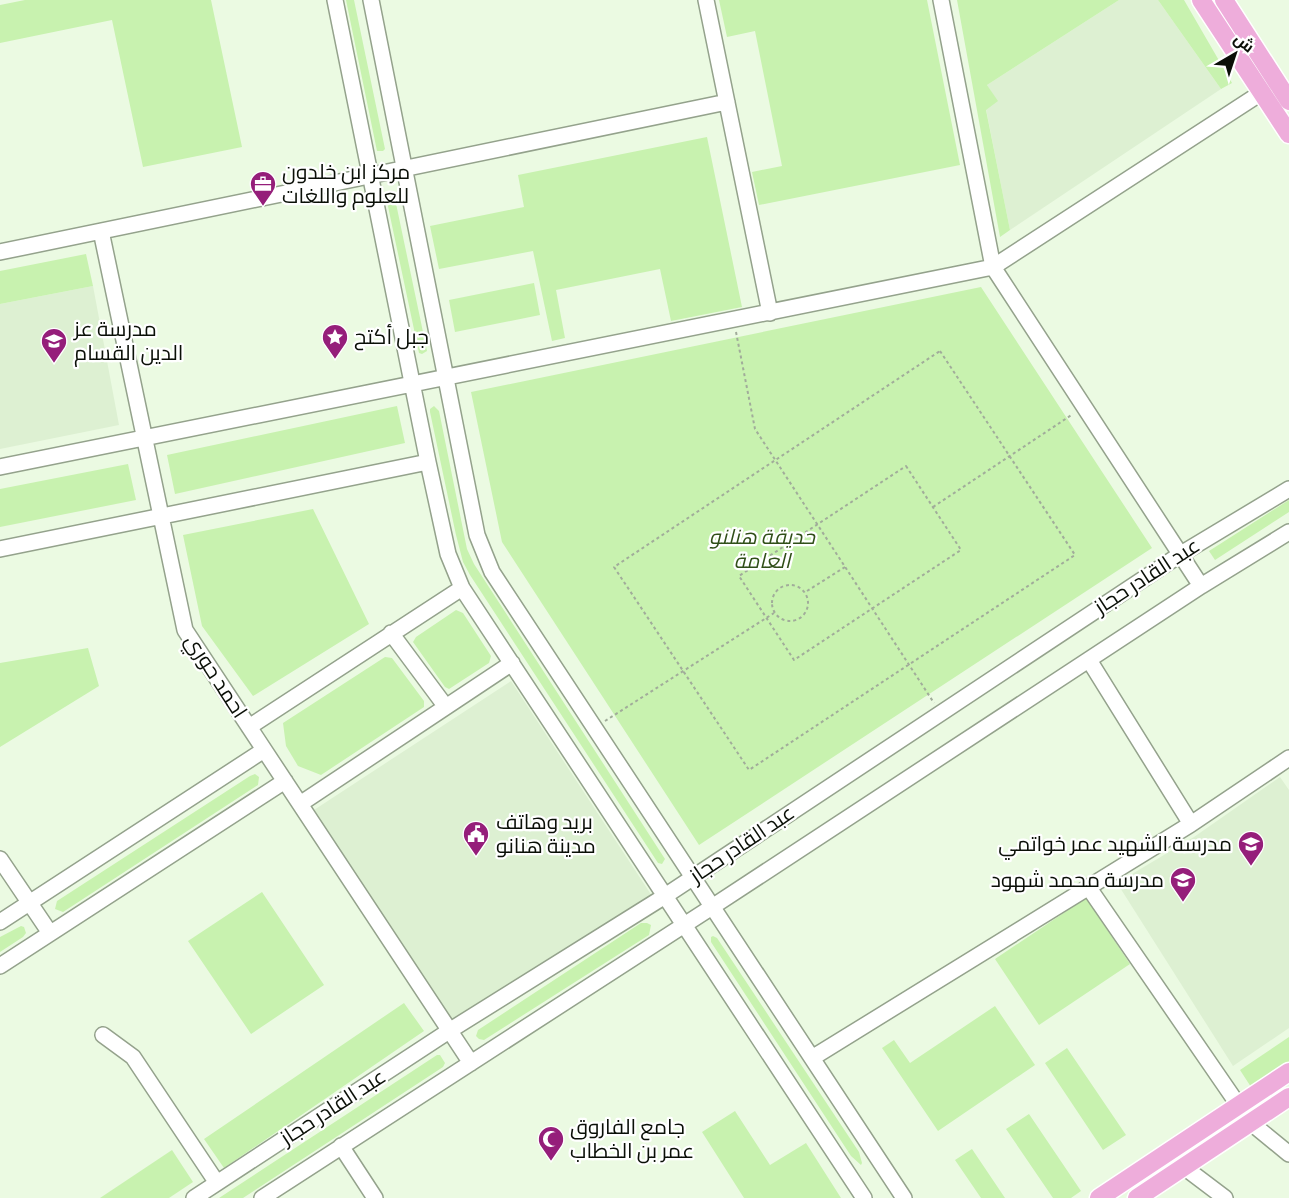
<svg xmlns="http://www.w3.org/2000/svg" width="1289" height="1198" font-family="Bitter,Cairo,serif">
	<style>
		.built { fill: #ddf0d2 }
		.green { fill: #c8f2af }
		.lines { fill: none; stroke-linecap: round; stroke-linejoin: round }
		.minor-casing { stroke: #94a28c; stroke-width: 18 }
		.major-casing { stroke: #fff; stroke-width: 21 }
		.path { stroke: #a1ac9a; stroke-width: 2; stroke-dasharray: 3 3; stroke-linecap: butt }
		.minor { stroke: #fff; stroke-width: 15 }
		.major { stroke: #eeaddb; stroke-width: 18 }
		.labels { text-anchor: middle; stroke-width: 4.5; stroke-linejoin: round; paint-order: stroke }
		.poi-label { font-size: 21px; fill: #0a0f07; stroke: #fff; text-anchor: start }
		.park-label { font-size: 21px; font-style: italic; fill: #304f18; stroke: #fff }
		.street-label { font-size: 21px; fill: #0a0f07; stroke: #fff }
	</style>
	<rect width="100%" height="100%" fill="#ebfae2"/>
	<path class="built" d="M1119,0H1158L1221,89L1010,230L986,109L997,101L987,85Z
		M93,286L119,425L0,449V304Z
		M511,681L652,896L453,1022L314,810Z
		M1280,777L1289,790V1028L1233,1066L1117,883L1194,837Z"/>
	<path class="green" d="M25,0H211L242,147L143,167L112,20L0,43V5Z
		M346,0H354L385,149L383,151H377Z
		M719,0H927L960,165L759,205L752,172L782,166L755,31L727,37Z
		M957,0H1119L987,85L998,101L986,110L1010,230L1000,237Z
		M1158,0H1184L1232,83L1221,89Z
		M707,137L742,307L671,321L660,269L556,290L565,338L552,341L533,251L439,269L430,226L524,207L518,175Z
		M389,192L394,194L427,351L422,354L419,353L386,197Z
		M86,254L93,286L0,304V271Z
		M534,283L540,315L455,332L449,300Z
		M981,287L1152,548L699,845L502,542L471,392Z
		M397,406L405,443L175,494L167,455Z
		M434,406L439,411L467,549L474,564L665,859L662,864L658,863L470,575L463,562L456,535L430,412V409Z
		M128,464L136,500L0,527V489Z
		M1289,500V512L1215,560L1209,551Z
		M313,509L369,624L253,696L202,626L183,535Z
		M456,610L463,613L491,656L489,663L449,689L445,687L413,642L416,637Z
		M88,648L99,686L0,747V663Z
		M385,657L392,658L424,701V707L321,775L298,766L286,746L283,723Z
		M255,774L259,777L258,785L63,912L55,909L57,901L250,776Z
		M262,892L324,985L251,1034L188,941Z
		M1086,898L1130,964L1039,1025L995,959Z
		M641,923H647L651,925L649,935L484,1040L479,1039L476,1036L478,1030Z
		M21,926L24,927L26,933L23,937L0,952V937Z
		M713,936L717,938L859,1152L862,1163L861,1165L851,1156L711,942V937Z
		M404,1003L424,1031L224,1168L204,1139Z
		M995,1006L1035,1065L938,1131L882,1048L894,1040L910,1063Z
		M1289,1037V1062L1251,1087L1240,1070Z
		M1067,1048L1126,1135L1103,1150L1045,1063Z
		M437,1055H440L445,1063L443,1067L243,1198H219Z
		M735,1111L770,1165L806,1143L841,1198H744L702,1132Z
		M1029,1114L1081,1191L1071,1198H1053L1006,1129Z
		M972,1149L1005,1198H981L955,1160Z
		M172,1150L193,1182L169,1198H100Z"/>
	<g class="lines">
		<g class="minor-casing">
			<path id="minor" d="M335,0L428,462L448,554L462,588L864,1198
				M371,0L477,535L492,572L904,1198
				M706,0L770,313
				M941,0L993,267L1270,87
				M101,231L185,630L471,1063
				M0,252L727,102
				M0,467L993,267L1201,586
				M0,549L428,462
				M391,633L446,707
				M1089,660L1191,824
				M249,727L462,588
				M300,804L512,663
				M0,859L50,933
				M1089,888L1250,1122L1289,1154
				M0,922L264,750
				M0,966L285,781
				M103,1035L133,1057L217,1183
				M812,1058L1191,824L1289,758
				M341,1146L375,1198
				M1184,1167L1225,1198
				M194,1198L449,1031L665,896L1181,554L1289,489
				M262,1198L712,907L1201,586L1289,532"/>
		</g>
		<g class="major-casing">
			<path id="major" d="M1201,0L1289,134
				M1224,0L1289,101
				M1099,1198L1289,1072
				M1137,1198L1289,1097"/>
		</g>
		<path class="path" d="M736,332L755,429L934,703
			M940,351L1075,555L749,770L614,567Z
			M906,466L961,550L794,660L739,576Z
			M933,507L1073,414
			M772 603a18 18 0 1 1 36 0a18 18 0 1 1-36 0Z
			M807,591L845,567
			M605,721L774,613"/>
		<use href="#minor" class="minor"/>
		<use href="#major" class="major"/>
	</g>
	<defs>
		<g id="office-pin" transform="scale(1.35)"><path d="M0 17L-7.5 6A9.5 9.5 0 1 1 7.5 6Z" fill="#951e7a" stroke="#fff"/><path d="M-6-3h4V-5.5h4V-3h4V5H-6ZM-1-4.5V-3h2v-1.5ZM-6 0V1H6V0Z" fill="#fff"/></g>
		<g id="sight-pin" transform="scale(1.35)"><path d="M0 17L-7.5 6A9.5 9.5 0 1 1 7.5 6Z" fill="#951e7a" stroke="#fff"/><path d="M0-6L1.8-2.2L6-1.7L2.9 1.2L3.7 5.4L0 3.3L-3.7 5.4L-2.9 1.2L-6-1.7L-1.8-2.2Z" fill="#fff"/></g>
		<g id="school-pin" transform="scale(1.35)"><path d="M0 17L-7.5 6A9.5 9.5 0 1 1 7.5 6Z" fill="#951e7a" stroke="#fff"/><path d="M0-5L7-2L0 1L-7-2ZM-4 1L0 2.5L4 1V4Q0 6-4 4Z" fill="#fff"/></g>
		<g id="civic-pin" transform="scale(1.35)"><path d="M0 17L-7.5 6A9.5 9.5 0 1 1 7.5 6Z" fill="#951e7a" stroke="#fff"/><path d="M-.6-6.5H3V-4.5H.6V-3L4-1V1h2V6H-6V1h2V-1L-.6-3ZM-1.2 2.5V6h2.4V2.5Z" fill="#fff"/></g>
		<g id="mosque-pin" transform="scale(1.35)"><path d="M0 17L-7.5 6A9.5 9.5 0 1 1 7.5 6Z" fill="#951e7a" stroke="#fff"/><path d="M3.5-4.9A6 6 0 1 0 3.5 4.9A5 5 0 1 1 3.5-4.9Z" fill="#fff"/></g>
	</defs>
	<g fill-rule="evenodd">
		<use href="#office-pin" x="263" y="184"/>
		<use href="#sight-pin" x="335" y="337"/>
		<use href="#school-pin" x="54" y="341"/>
		<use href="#civic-pin" x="476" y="834"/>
		<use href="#school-pin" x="1251" y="844"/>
		<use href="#school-pin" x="1183" y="880"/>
		<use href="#mosque-pin" x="551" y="1139"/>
	</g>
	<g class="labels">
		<g class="poi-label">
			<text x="282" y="179">مركز ابن خلدون<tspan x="282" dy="24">للعلوم واللغات</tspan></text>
			<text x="74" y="336">مدرسة عز<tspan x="74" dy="24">الدين القسام</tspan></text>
			<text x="354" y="344">جبل أكتح</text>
			<text x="496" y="829">بريد وهاتف<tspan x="496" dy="24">مدينة هنانو</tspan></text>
			<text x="1232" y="851" text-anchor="end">مدرسة الشهيد عمر خواتمي</text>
			<text x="1164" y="887" text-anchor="end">مدرسة محمد شهود</text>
			<text x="570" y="1134">جامع الفاروق<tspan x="570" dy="24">عمر بن الخطاب</tspan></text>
		</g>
		<g class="park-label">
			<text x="762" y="544">حديقة هنلنو<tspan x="762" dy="24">العامة</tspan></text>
		</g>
		<g class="street-label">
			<text transform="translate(1147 576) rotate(-33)" y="7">عبد القادر حجاز</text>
			<text transform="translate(216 676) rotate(57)" y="7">احمد حوري</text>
			<text transform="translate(742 844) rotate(-34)" y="7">عبد القادر حجاز</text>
			<text transform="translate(333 1107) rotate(-33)" y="7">عبد القادر حجاز</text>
		</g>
	</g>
	<g transform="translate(1235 54) rotate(39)" stroke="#ffffff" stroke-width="4.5" paint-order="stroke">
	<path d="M0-4.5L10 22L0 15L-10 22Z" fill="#0a0f07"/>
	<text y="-9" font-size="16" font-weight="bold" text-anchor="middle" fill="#0a0f07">ش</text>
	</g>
</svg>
